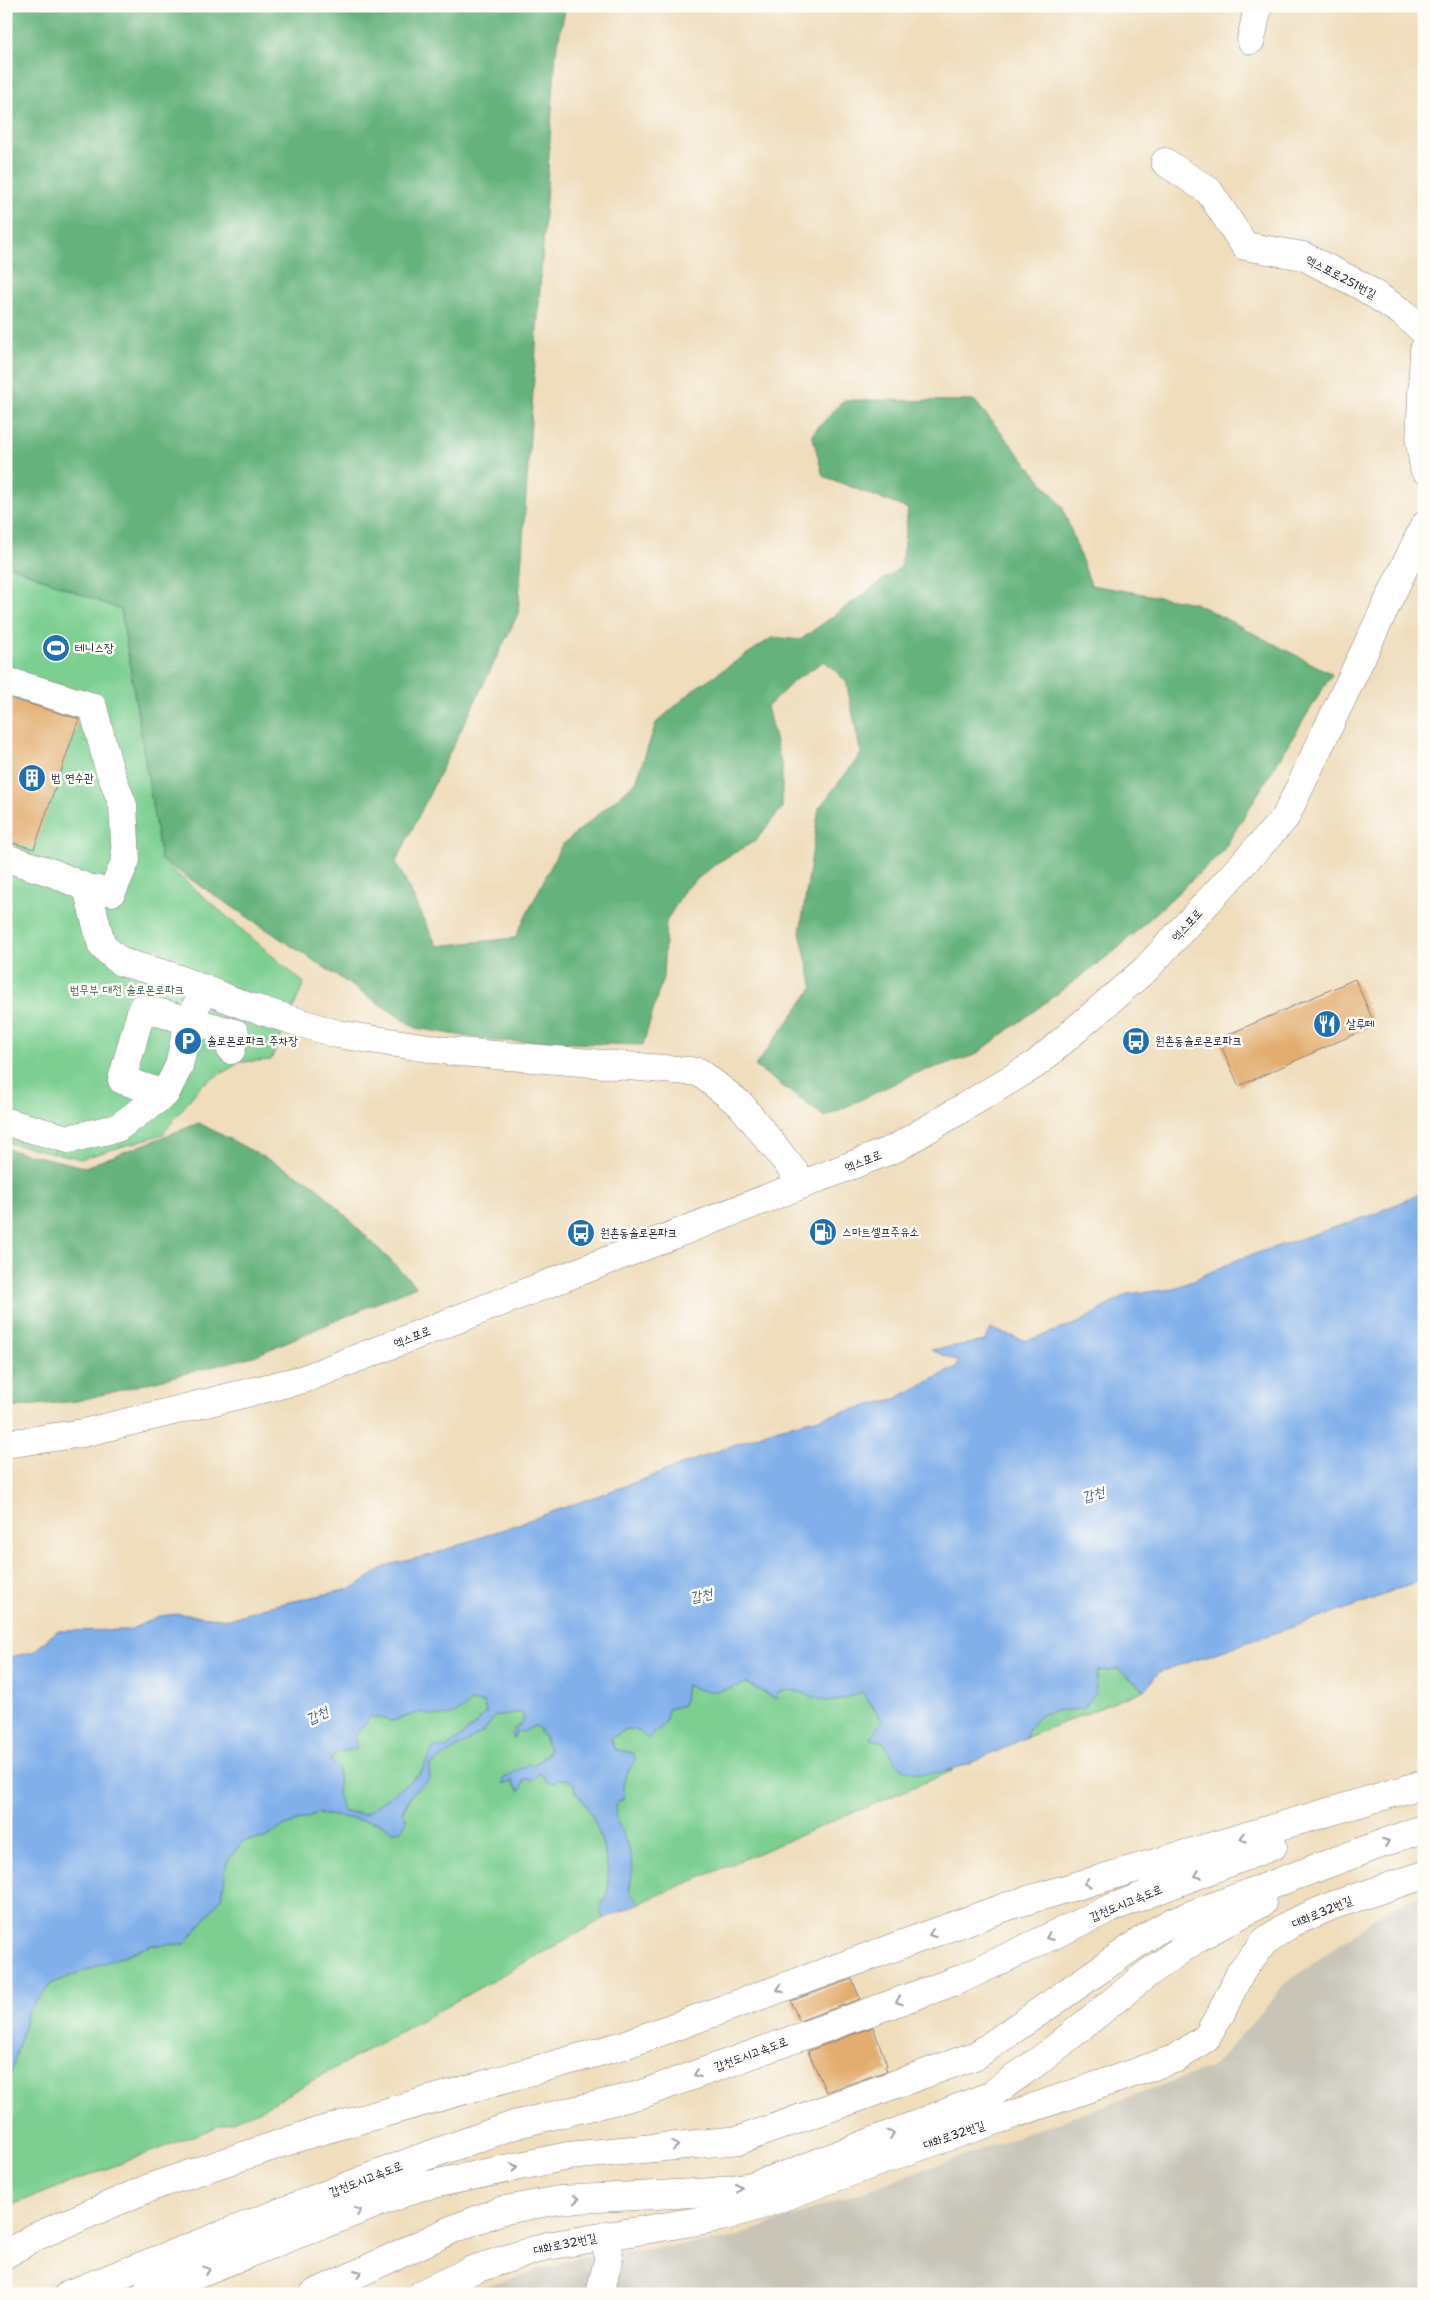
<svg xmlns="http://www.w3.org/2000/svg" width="1430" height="2300" font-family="'Shantell Sans','Poor Story',sans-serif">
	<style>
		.industrial { fill: #c8c4b8 }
		.green { fill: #7ccf91; stroke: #4f7866 }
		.forest { fill: #65b27b; stroke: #446a5b }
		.water { fill: #80afea; stroke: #516892; fill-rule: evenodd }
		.building { fill: #e3ad70 }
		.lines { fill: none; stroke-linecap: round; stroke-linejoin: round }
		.minor-casing { stroke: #88807c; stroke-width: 29 }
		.major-casing { stroke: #88807c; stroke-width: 29 }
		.highway-casing { stroke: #88807c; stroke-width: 29 }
		.minor { stroke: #fff; stroke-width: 28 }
		.major { stroke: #fff; stroke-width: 28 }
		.highway { stroke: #fff; stroke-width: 28 }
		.oneway { stroke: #9c9ca7 }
		.labels { text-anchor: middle; stroke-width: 5; stroke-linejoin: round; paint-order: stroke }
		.street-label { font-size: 12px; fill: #22223b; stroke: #fdfcf7 }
		.poi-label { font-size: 12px; fill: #22223b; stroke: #fdfcf7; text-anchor: start }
		.park-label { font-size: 12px; fill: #425f59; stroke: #fdfcf7 }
		.water-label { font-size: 14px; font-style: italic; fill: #485a81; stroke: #fdfcf7 }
	</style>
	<rect width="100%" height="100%" fill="#fdfcf7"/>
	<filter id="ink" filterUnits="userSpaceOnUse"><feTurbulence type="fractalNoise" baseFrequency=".02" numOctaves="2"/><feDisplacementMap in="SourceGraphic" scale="10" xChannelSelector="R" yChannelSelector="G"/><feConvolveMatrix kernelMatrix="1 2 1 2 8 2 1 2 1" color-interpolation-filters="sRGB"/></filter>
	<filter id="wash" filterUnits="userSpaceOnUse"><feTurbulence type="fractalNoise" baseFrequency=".0096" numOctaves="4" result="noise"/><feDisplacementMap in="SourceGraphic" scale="20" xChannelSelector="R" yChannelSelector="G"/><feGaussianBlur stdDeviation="1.12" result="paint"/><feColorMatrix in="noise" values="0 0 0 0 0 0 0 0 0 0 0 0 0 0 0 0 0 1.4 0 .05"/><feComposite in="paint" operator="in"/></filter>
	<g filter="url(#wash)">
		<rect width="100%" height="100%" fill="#efddbc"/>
		<path class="industrial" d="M1424,1896V2294H469L485,2286L577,2258L729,2239L1213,2067L1289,1981L1394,1905Z"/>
		<path class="green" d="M6,564L121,610L161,860L304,983L271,1060L241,1062L201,1085L163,1134L81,1159L6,1142Z
			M1118,1669L1145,1690L1025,1738C1038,1706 1052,1712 1083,1709L1095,1694L1098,1671Z
			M746,1683L776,1699L777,1693C794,1685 811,1698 827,1701C837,1703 853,1694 862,1692L882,1720L883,1741L901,1766L915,1773L954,1770L640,1903L629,1892L632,1867L628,1847L616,1821V1802L623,1799L625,1775L632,1753L614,1749L611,1738L625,1730H639L648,1739L665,1724L668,1709L683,1705L686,1685L725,1690Z
			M470,1702L484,1703L486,1712L474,1726L446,1748L434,1747L420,1774L365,1814L343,1812L338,1798V1768L330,1761L371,1716L393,1721L421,1712Z
			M521,1712L524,1716L522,1723L514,1729L513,1739L517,1731L523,1732L535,1725L540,1729L549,1749L542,1761L504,1783L511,1781L520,1791L525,1779L540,1773L554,1783L558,1779L570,1780L574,1785L575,1792C594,1805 613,1869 608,1890C607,1896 603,1903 600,1908L603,1919L256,2112L6,2207V2091L28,2011L52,1983L152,1945L185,1944L222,1897L227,1861L243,1841L265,1838L281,1828L317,1813L380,1823L392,1831L414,1791L420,1788L432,1762L484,1731L495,1716Z"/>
		<path class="forest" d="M6,6H566L556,51L518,614L396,862L437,946L515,938L561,846L636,782L656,723L697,687L773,637L800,640L901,567L908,509L823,476L812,434L844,400L975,401L1062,506L1091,585L1195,603L1332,674L1222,852L1116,950L975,1055L914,1074L825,1117L755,1066L813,988L800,933L819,808L861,754L846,681L824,661L795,680L767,707L782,767V808L755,841L717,863L685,889L666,922L663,977L643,1045L493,1041L416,1028L161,860L121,610L6,564Z
			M199,1123L313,1183L416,1286L254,1356L77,1401L6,1408V1149L85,1167Z"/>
		<path class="water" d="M1424,1192V1579L1352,1607L1159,1672L1145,1690L1118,1669L1098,1671L1095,1694L1083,1709C1052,1712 1038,1706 1025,1738C997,1751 929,1789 901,1767C894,1761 888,1749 883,1741L871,1739L882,1720L862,1692C853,1694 837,1703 827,1701C811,1698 794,1685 777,1693V1699L746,1683C720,1692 712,1695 686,1685L683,1705L668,1709L665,1724L648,1739L639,1730H625L611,1738L614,1749L632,1753L636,1759L625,1775L623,1799L616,1802L617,1821L628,1847L633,1867L629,1892L640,1903L603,1919L600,1908C603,1903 607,1896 608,1890C613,1869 594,1805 575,1792L574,1785L570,1780L558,1779L554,1783L547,1782L540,1773L533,1780L525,1779L520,1791L512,1781L504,1784L503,1779L528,1764L533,1766L536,1762L542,1761V1756H547L549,1749L545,1738L540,1733V1729L535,1726L523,1732L517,1731L513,1739L511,1734L522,1723L524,1716L521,1712L495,1716L484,1731L429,1766L430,1779L414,1791L402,1811L407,1820L402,1830L392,1831L380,1823L317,1813L281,1828L265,1838L243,1841L227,1861L222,1897L185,1944L152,1945L52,1983L28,2011L6,2091V1658L33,1652L57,1631L129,1630L160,1616L178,1614L230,1619L262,1608L353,1588L388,1565L431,1555L650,1477L775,1429L895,1399L958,1366V1361L931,1350L985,1341L991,1329L1026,1341L1078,1323L1127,1294L1174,1289L1239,1259L1372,1215ZM470,1702L484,1703L486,1712L474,1726L446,1748L434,1747L420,1774L365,1814L343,1812L338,1798V1768L330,1760L337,1752L357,1749L354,1737L371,1716L393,1721L421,1712C438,1719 458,1718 470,1702Z"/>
		<g id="blocks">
			<path class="building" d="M6,697L79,719L34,849L6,841Z
				M1355,979L1375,1025L1239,1086L1218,1039Z
				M852,1979L860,1999L799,2021L791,2001Z
				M873,2027L887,2065L885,2066L887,2071L826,2092L808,2051Z"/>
		</g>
	</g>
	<g filter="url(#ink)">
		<use href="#blocks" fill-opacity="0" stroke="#88807c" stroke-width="1"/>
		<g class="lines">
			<g class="minor-casing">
				<path id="minor" d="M1251,40L1258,6
					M1165,162L1209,191L1245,246L1303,256L1360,285L1403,313L1424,331
					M1424,350L1420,442L1424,469
					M6,681L93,707L109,769L123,805L126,860L112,892L87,888
					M6,858L53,873L87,888L102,946L121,962L171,976L246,1006L337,1034L448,1051L699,1072L741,1105L804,1184
					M165,1094L122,1080L142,1008L235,1033L231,1050
					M6,1122L68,1139L117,1128L165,1094L179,1066L186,1033L203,988
					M421,2294L472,2270L547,2246L722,2217L761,2205L910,2150L1177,2058L1207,2037L1222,2011L1241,1971L1265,1941L1292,1923L1334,1905L1424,1875
					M600,2294L608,2260L607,2235"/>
			</g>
			<g class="major-casing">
				<path id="major" d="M6,1444L83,1433L304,1379L896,1148L1036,1064L1146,969L1285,818L1424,526"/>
			</g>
			<g class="highway-casing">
				<path id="highway" d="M6,2254L35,2237L151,2187L306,2135L624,2045L1011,1905L1424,1784
					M69,2294L415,2160L517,2124L639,2095L961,1979L1111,1908L1273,1846
					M145,2294L419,2187L568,2156L740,2140L857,2098L977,2055L1154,1932L1174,1921L1424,1828
					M314,2294L453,2229L500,2211L559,2200L713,2192L751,2186L794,2172L989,2096L1044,2057L1147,1974L1199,1937L1262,1903"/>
			</g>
			<use href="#minor" class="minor"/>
			<use href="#major" class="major"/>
			<use href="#highway" class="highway"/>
		</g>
		<defs><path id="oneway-chevron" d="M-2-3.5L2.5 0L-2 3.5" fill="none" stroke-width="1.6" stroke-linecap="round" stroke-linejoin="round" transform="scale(1.25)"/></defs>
		<g class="oneway">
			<use href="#oneway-chevron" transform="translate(1243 1838) rotate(164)"/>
			<use href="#oneway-chevron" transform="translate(1386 1842) rotate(-20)"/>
			<use href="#oneway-chevron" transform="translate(1198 1875) rotate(159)"/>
			<use href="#oneway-chevron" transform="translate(1087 1883) rotate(164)"/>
			<use href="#oneway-chevron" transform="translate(932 1934) rotate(160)"/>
			<use href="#oneway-chevron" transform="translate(1049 1937) rotate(155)"/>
			<use href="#oneway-chevron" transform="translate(780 1989) rotate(160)"/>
			<use href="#oneway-chevron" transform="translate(899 2001) rotate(161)"/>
			<use href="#oneway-chevron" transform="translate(697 2074) rotate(160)"/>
			<use href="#oneway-chevron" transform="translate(891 2134) rotate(-21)"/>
			<use href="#oneway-chevron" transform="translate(675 2146) rotate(-5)"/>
			<use href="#oneway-chevron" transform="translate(514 2167) rotate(-12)"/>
			<use href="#oneway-chevron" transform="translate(739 2188) rotate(-8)"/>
			<use href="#oneway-chevron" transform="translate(576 2199) rotate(-2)"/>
			<use href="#oneway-chevron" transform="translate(358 2211) rotate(-21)"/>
			<use href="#oneway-chevron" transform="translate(207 2270) rotate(-21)"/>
			<use href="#oneway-chevron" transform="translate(358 2273) rotate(-25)"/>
		</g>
	</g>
	<defs>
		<g id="stadium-disc" transform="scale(1.4375)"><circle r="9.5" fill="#1f6fb2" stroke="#fdfcf7"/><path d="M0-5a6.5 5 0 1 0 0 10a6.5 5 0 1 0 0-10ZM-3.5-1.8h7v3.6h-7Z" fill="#fff"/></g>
		<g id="building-disc" transform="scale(1.4375)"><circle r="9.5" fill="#1f6fb2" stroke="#fdfcf7"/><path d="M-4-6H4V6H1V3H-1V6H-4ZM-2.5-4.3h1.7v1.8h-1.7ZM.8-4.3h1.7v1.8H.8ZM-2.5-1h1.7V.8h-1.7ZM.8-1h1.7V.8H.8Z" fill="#fff"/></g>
		<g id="restaurant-disc" transform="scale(1.4375)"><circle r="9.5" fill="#1f6fb2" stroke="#fdfcf7"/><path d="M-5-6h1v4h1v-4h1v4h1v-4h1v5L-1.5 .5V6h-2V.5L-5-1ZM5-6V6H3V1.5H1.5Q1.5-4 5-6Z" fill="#fff"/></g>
		<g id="parking-disc" transform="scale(1.4375)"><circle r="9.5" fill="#1f6fb2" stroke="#fdfcf7"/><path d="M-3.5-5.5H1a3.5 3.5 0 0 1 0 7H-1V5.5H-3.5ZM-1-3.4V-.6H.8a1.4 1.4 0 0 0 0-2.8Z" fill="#fff"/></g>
		<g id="bus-disc" transform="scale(1.4375)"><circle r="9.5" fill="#1f6fb2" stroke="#fdfcf7"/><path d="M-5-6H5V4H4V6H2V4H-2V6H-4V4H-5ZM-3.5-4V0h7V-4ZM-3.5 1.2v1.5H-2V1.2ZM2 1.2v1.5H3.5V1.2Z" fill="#fff"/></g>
		<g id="fuel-disc" transform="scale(1.4375)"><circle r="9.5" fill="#1f6fb2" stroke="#fdfcf7"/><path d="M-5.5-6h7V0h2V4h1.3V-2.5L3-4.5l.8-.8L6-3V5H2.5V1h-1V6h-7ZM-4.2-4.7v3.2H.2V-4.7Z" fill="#fff"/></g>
	</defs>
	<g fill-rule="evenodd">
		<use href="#stadium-disc" x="56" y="648"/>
		<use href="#building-disc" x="32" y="778"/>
		<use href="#restaurant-disc" x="1327" y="1024"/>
		<use href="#parking-disc" x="188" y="1041"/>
		<use href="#bus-disc" x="1136" y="1041"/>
		<use href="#fuel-disc" x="823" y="1232"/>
		<use href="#bus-disc" x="581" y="1233"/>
	</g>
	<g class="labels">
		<g class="street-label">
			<text transform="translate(1341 277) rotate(28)" y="4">엑스포로251번길</text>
			<text transform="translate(1187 925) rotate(-48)" y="4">엑스포로</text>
			<text transform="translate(863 1161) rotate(-21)" y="4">엑스포로</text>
			<text transform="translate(412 1337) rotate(-21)" y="4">엑스포로</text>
			<text transform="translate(1126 1903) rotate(-22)" y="4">갑천도시고속도로</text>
			<text transform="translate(1322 1912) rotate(-23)" y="4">대화로32번길</text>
			<text transform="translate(751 2054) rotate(-20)" y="4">갑천도시고속도로</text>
			<text transform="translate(954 2135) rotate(-19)" y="4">대화로32번길</text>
			<text transform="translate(366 2179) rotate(-21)" y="4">갑천도시고속도로</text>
			<text transform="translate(565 2244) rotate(-12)" y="4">대화로32번길</text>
		</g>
		<g class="poi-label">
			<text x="75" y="652">테니스장</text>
			<text x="51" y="782">법 연수관</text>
			<text x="1346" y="1028">살루떼</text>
			<text x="207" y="1045">솔로몬로파크 주차장</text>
			<text x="1155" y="1045">원촌동솔로몬로파크</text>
			<text x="842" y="1236">스마트셀프주유소</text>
			<text x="600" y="1237">원촌동솔로몬파크</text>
		</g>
		<g class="park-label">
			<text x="127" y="994">법무부 대전 솔로몬로파크</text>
		</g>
		<g class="water-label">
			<text transform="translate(1093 1494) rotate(-16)" y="5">갑천</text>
			<text transform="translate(701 1595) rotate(-12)" y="5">갑천</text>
			<text transform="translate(317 1715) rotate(-25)" y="5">갑천</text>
		</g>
	</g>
	<rect width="1430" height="2300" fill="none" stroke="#fdfcf7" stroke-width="25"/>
</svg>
